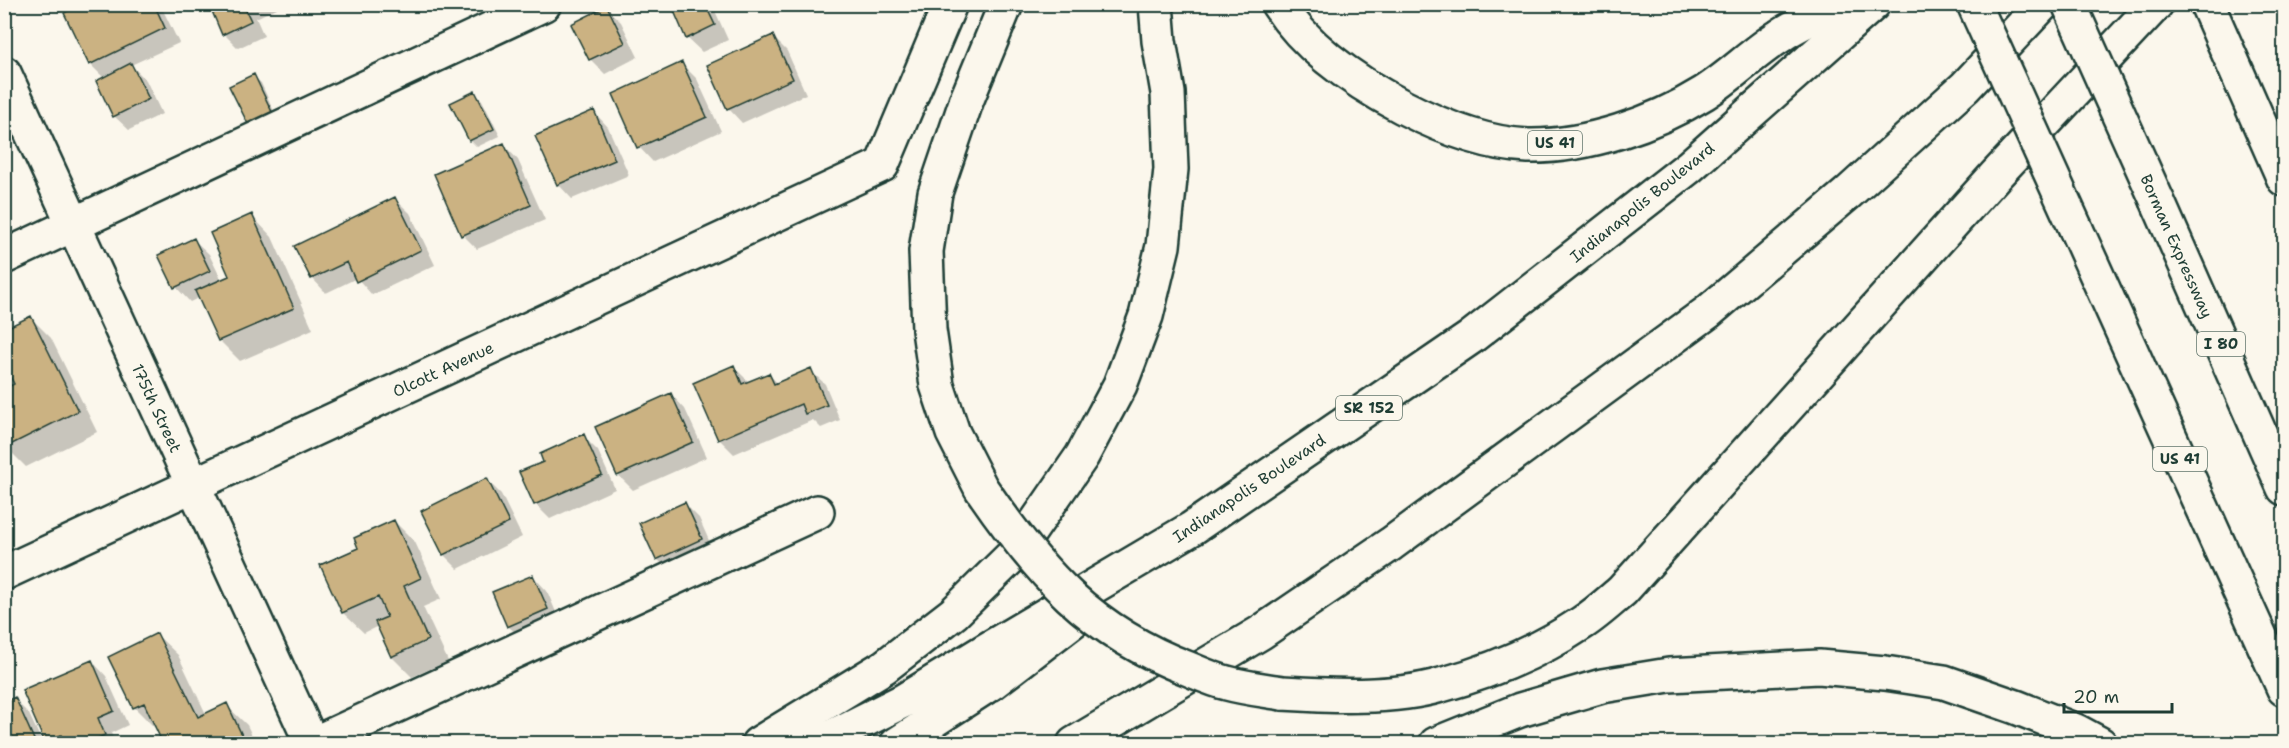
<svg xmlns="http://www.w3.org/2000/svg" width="2289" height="748" font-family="'Shantell Sans',sans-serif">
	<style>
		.shadow { fill: #0003 }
		.building { fill: #cbb282; stroke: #1f3d34; stroke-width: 1.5 }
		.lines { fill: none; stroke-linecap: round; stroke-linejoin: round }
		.minor-casing { stroke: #1f3d34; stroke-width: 38 }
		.major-casing { stroke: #1f3d34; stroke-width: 38 }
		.highway-casing { stroke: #1f3d34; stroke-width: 38 }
		.minor { stroke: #fbf7ec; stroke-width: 33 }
		.major { stroke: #fbf7ec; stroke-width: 33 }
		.highway { stroke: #fbf7ec; stroke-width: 33 }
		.highway-bridge-casing { stroke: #1f3d34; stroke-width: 38; stroke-linecap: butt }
		.highway-bridge { stroke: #fbf7ec; stroke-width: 33 }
		.labels { text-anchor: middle; stroke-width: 6; stroke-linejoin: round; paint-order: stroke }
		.shield { fill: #fbf7ec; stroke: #61756b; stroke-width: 1.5 }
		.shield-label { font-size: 15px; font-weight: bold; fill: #1f3d34 }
		.street-label { font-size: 16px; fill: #1f3d34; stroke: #fbf7ec }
	</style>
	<rect width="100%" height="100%" fill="#fbf7ec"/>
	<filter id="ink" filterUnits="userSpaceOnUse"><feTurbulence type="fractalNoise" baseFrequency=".0167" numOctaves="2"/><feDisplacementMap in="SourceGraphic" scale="12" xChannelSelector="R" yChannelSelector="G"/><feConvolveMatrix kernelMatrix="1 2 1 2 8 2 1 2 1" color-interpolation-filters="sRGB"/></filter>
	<g filter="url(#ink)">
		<path class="shadow" d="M85,4H160L179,43L131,65L146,80L162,114L129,130L114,116L104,78L90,64Z
			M210,4H285L256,18L264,36L238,48L224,34Z
			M672,4H712L728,40L702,52L687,38Z
			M606,8L621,22L638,57L605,74L590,59Z
			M773,37L787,51L806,94L742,123L728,108Z
			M682,64L697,79L721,131L653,162L639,147Z
			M253,76L261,83L278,120L256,131L249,124Z
			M475,93L482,100L500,136L477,147L470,140Z
			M594,112L608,127L629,175L572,199L558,184Z
			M504,145L518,160L545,220L477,249L463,235Z
			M395,199L410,213L435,265L372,295L357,278L326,293L312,278Z
			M252,216L272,237L313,329L240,361L220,341L200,297L190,302L176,287L160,256L194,240L209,254L222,281L231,277Z
			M31,318L51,338L97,432L26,467L6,447L16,385Z
			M734,367L748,381L769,374L778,384L810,370L825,384L840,420L821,428L813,420L734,454L719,439Z
			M671,394L685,409L707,457L633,490L618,475Z
			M583,436L598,451L615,489L550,519L535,504L545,462Z
			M4,466L10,476L4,479Z
			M487,480L501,494L522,537L458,569L444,555L423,512Z
			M685,504L699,518L715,554L672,573L657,559Z
			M394,521L415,542L441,599L423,607L448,661L412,677L392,657L378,626L364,633L343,613L322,566L360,549Z
			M533,576L547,591L561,624L523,640L508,626Z
			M157,635L178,655L206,714L226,705L247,725L256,744H165L157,726L155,728L134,707Z
			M92,661L106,676L128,725L111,733L116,744H48L46,742Z
			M14,699L29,714L43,744H4Z"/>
		<path class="building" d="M81,4H154L165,28L89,65L64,13Z
			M209,4H243L251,21L222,35Z
			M671,4H705L715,25L686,39Z
			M607,6L625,43L589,60L571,24Z
			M773,35L793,79L727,109L707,65Z
			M682,62L707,117L637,148L613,94Z
			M131,63L149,99L113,117L96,81Z
			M254,74L272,112L248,124L229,86Z
			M475,91L494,129L469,141L450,103Z
			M594,110L615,160L557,185L535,136Z
			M504,143L531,205L461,236L434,174Z
			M395,197L421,250L356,282L347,262L311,279L294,246Z
			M252,214L294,308L218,341L195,291L229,276L210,233Z
			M194,238L210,271L174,288L158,255Z
			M31,316L78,411L4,448V389L14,384L4,365V329Z
			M734,365L742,384L769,373L774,384L811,368L827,405L805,414L801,404L718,440L693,383Z
			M671,393L693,442L617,476L595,427Z
			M584,434L602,475L534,505L519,472L543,462L540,454Z
			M487,478L509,523L443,555L421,511Z
			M685,502L702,539L656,560L639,523Z
			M394,520L421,578L404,586L428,640L391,657L375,622L387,617L378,597L342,613L320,565L358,548L354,538Z
			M533,575L548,609L507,627L492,592Z
			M157,633L198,717L227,703L246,744H163L144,703L133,708L108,657Z
			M92,660L114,711L98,718L105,735L86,744H65L61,735L45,743L22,690Z
			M15,697L36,744H4V702Z"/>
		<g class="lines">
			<g class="minor-casing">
				<path id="minor" d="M4,73L312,744
					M4,257L544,4
					M4,573L882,165L950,4
					M313,744L817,512"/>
			</g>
			<g class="major-casing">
				<path id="major" d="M817,744L903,701L988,649L1191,529L1470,338L1689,167L1873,4
					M897,744L993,682L1083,613
					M1074,744L1260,633L1391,544L1708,312L1847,194L1965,87L2043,4"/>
			</g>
			<g class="highway-casing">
				<path id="highway" d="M1278,4C1307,49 1357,83 1403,107C1440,126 1486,144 1528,146C1586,147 1654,124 1704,93C1731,76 1753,53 1780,36C1798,23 1820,15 1840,4
					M2207,4L2284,179
					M2157,200L2284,488
					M2076,229L2284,689
					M981,488L953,433L937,385L929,330L926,251L935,193L967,99L1006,4
					M1282,693C1330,696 1394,699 1441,685C1489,672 1540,651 1582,623C1596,614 1609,602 1622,591L1995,176L2156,4
					M758,744L884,667L954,613L1015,553L1082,456L1120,385L1146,316L1163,246L1171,169L1168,93L1159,41L1156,4
					M1436,744L1520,710L1602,686L1669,675L1819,667L1885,673L1944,682L2016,707L2076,731L2100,744"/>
			</g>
			<use href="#minor" class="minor"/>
			<use href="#major" class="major"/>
			<use href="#highway" class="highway"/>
			<g class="highway-bridge-casing">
				<path id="highway-bridge" d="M1974,4L2076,229
					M2069,4L2157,200
					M981,488C1039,573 1091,632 1189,669C1201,674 1214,680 1227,683C1245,688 1264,690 1282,693"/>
			</g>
			<use href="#highway-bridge" class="highway-bridge"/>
		</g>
	</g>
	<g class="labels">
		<g class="shield">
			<rect x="1528" y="131" width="54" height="24" rx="4.5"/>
			<rect x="2197" y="332" width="48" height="24" rx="4.5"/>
			<rect x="1336" y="396" width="66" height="24" rx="4.5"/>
			<rect x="2153" y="447" width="54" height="24" rx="4.5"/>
		</g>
		<g class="shield-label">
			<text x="1555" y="148">US 41</text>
			<text x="2221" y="349">I 80</text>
			<text x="1369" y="413">SR 152</text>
			<text x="2180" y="464">US 41</text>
		</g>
		<g class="street-label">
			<text transform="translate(1642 202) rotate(-39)" y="6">Indianapolis Boulevard</text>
			<text transform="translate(2177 246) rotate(66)" y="6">Borman Expressway</text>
			<text transform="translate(443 369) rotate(-25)" y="6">Olcott Avenue</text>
			<text transform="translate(157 408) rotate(65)" y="6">175th Street</text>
			<text transform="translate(1249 488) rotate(-34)" y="6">Indianapolis Boulevard</text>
		</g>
	</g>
	<rect width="2289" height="748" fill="none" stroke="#fbf7ec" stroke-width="24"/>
	<rect x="12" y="12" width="2265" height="724" fill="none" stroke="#1f3d34" stroke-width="2" filter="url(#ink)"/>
	<path d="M2064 703v9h108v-9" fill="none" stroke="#1f3d34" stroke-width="3"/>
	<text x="2073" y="703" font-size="18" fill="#1f3d34" stroke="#fbf7ec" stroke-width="4.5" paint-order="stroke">20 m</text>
</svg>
